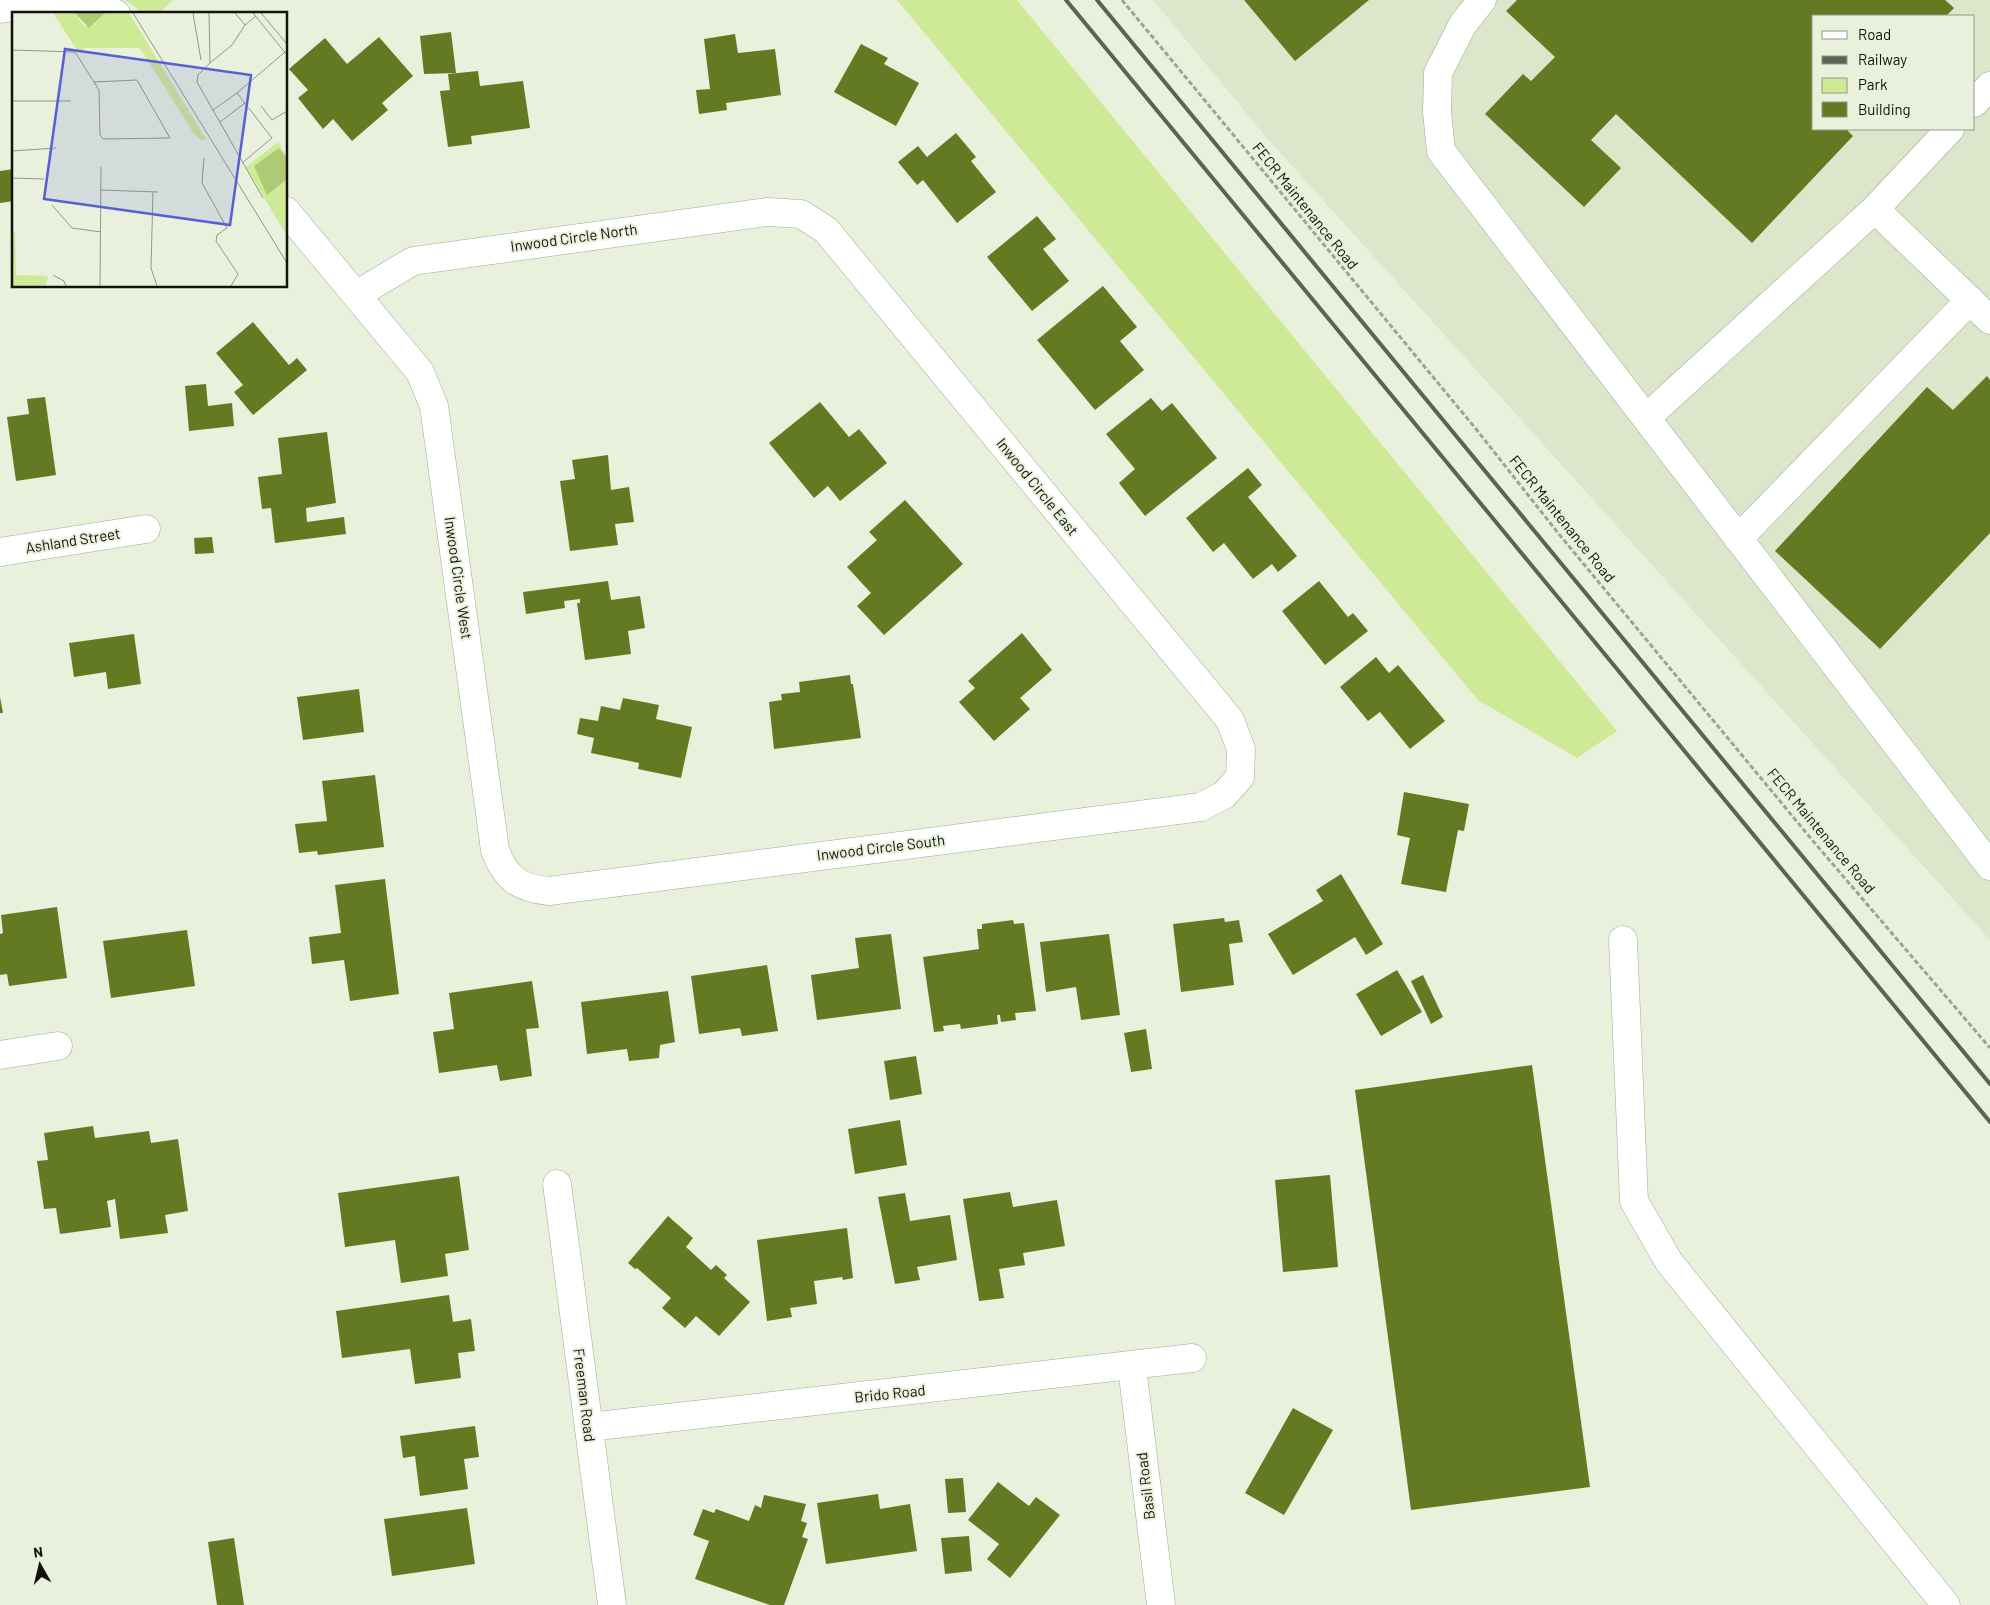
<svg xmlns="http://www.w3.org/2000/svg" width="1990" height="1605" font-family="Barlow,sans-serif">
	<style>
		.built { fill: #dce6ca; fill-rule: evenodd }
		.green { fill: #cfea96 }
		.building { fill: #637a23 }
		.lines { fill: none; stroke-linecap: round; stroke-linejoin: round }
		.minor-casing { stroke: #a3aa96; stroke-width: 29 }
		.path { stroke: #9ea494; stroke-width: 3; stroke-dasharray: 5 2.5; stroke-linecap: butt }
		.minor { stroke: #fff; stroke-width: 28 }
		.rail { stroke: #5e6256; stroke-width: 4 }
		.labels { text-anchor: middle; stroke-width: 4; stroke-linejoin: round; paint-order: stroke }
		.street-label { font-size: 15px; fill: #10120b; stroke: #e9f1dc }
		.inset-road { fill: none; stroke: #929888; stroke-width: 1 }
		.view { fill: #585fd6; fill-opacity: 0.15; stroke: #585fd6; stroke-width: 2.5 }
		.inset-edge { fill: none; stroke: #10120b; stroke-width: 2.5 }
	</style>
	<rect width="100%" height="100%" fill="#e9f1dc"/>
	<path class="built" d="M1153,0H1990V940L1266,137ZM1814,16H1974V129H1814Z"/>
	<path class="green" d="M125,0H173L158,14H144Z
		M897,0H1017L1617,731L1577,758L1478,700Z"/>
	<path class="building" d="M1244,0H1369L1295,61Z
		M1517,0H1945L1954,8L1946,16H1814V129H1846L1853,136L1752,243L1616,114L1591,140L1621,168L1584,207L1485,114L1523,74L1531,81L1555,57L1506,11Z
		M451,32L456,73L424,74L420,36Z
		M735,34L738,53L775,49L781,95L726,103L727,110L699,114L696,90L710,89L704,39Z
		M379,37L413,76L382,103L388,110L352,141L333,119L323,129L298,98L308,90L289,69L325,38L347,64Z
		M861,44L888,58L884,64L919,83L896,126L834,92Z
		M478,71L480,86L523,81L530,128L471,136L472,144L448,147L440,91L450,90L448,74Z
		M956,133L976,157L971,161L996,192L957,223L923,180L917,185L898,162L918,146L927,157Z
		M14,169V201L0,203V171Z
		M1037,216L1056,239L1043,249L1069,281L1032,311L987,257Z
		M1103,286L1137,327L1120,341L1144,370L1095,410L1037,340Z
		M253,322L289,365L297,358L307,370L253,415L234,392L243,385L216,353Z
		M1987,376L1990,380V533L1880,649L1775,551L1927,387L1953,410Z
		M206,384L208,406L232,403L234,426L189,431L185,386Z
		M45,397L56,475L16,481L7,417L29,414L27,399Z
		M1151,398L1162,411L1172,403L1217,458L1145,516L1119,483L1135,469L1106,434Z
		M820,402L849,437L859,429L887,463L840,501L828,486L814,498L769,443Z
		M327,432L336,503L306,508L307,522L344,517L346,534L275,543L271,508L262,509L258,477L282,474L278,438Z
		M608,455L611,490L629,487L634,522L615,524L618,545L570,551L560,481L575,479L572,460Z
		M1248,468L1262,485L1248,497L1297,556L1278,572L1272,564L1253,579L1224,543L1213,552L1186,518Z
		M905,500L963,564L884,635L857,606L871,593L847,567L877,540L869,532Z
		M212,537L214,553L195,554L194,538Z
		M608,581L611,600L640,596L645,628L628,631L631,654L585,660L577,603H580V599L564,601L565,608L526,614L523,592Z
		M1319,581L1348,617L1353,613L1368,631L1325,665L1282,611Z
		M1022,633L1052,670L1020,698L1030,709L994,741L959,702L975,688L968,681Z
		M134,634L141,684L108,689L106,672L74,677L69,643Z
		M1376,657L1389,673L1398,665L1445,721L1410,749L1380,712L1368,721L1340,687Z
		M850,675L851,684H853L861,738L774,749L769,702L782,700L781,694L800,692L799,682Z
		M359,689L364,732L303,740L297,697Z
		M0,697L3,713H0Z
		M623,698L659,705L656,719L692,727L681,778L638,769L639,763L591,753L594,738L577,734L580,718L598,721L601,706L620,710Z
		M375,775L384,847L318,855L317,851L299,853L295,824L327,821L322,781Z
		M1404,792L1469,804L1464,831L1458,830L1446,892L1401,884L1410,838L1397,835Z
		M1341,874L1383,944L1366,955L1355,937L1293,975L1268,934L1323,901L1316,890Z
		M385,879L399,994L350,1001L344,960L312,964L309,937L341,933L335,885Z
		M57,907L67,978L9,986L7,974L0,975V934L3,933L1,915Z
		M1224,918L1225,922L1239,920L1243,942L1229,944L1234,985L1181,992L1173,924Z
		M1013,920L1014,924L1024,923L1036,1011L1015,1013L1016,1020L1001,1022L1000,1015H997L998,1024L961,1029L960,1024L943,1026L944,1031L934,1032L923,957L979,949L977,929H982V924Z
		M187,930L195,986L111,998L103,941Z
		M891,934L901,1009L817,1020L811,975L859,968L855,938Z
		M1109,934L1120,1015L1081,1020L1076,987L1046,992L1040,942Z
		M767,965L778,1031L742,1036L740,1028L699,1034L691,976Z
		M1397,970L1422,1012L1381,1036L1356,994Z
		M1423,975L1443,1017L1431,1024L1411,981Z
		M532,981L539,1028L526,1029L532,1076L500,1081L497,1065L439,1073L433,1032L454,1029L449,993Z
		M668,991L675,1042L660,1045L659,1058L629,1061L627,1049L587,1054L581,1002Z
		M1146,1029L1152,1069L1131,1072L1124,1033Z
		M916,1056L922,1094L890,1100L884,1061Z
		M1532,1065L1590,1487L1411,1510L1355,1090Z
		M900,1120L907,1165L855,1174L848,1129Z
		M93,1126L95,1138L149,1131L151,1143L178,1139L188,1211L165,1215L168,1233L120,1239L115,1199L107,1201L111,1227L60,1234L56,1208L44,1209L37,1161L48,1160L44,1133Z
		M1330,1175L1338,1267L1283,1272L1275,1180Z
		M459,1176L469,1250L445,1254L448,1276L401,1283L395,1240L345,1247L338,1193Z
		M1010,1192L1013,1207L1057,1200L1065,1246L1023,1253L1025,1265L999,1269L1004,1298L979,1301L963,1199Z
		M905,1193L910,1221L950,1215L957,1260L917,1267L920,1280L895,1284L878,1197Z
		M668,1216L693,1238L686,1247L711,1270L716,1265L727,1275L724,1278L750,1302L719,1336L696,1316L685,1328L662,1308L671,1298L637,1268L635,1269L628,1263Z
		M847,1228L853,1278L843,1280L842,1277L814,1281L817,1304L790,1308L792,1317L767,1321L757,1240Z
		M449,1295L453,1322L471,1319L475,1351L458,1353L461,1378L415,1384L410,1349L342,1358L336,1311Z
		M1293,1408L1333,1430L1284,1515L1245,1493Z
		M475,1426L479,1457L464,1459L468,1489L420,1496L415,1456L403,1458L400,1436Z
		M963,1478L966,1512L948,1513L945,1479Z
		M998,1482L1029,1506L1036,1497L1060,1515L1010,1578L987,1559L999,1544L968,1520Z
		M878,1494L880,1509L910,1504L917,1551L826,1564L817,1503Z
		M764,1495L806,1504L801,1521L807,1523L802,1537L808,1539L784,1605H770L695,1579L709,1541L693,1535L703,1509L714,1513L716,1509L749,1521L755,1505L761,1508Z
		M467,1508L475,1564L392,1576L384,1519Z
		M969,1536L972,1571L945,1574L941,1538Z
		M234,1538L244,1605H217L208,1542Z"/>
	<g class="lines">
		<g class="minor-casing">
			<path id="minor" d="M1482,0L1463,24L1438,73L1437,112L1441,151L1990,866
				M0,9L61,0L92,3L116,14
				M1974,103L1990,86
				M1950,129L1875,209L1990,320
				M286,211L420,372L434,406L495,850C506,879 519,888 549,891L1201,807L1224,795L1240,777L1241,749L1230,720L826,230L801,214L767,212L413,261L356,295
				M1646,418L1875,209
				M1738,539L1970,300
				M0,552L146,529
				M1623,940L1634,1201L1669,1262L1946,1605
				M0,1055L58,1046
				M557,1184L612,1605
				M1132,1367L1161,1605
				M589,1427L1192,1358"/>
		</g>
		<path class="path" d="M1122,0L1476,429L1558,533L1813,841L1990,1048"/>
		<use href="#minor" class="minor"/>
		<path class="rail" d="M1066,0L1990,1122
			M1097,0L1990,1084"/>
	</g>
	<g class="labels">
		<g class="street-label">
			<text transform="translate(1305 206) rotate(51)" y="5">FECR Maintenance Road</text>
			<text transform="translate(574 238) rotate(-8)" y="5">Inwood Circle North</text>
			<text transform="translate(1037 487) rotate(51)" y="5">Inwood Circle East</text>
			<text transform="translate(1562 519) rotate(51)" y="5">FECR Maintenance Road</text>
			<text transform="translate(73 541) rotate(-9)" y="5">Ashland Street</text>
			<text transform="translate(458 578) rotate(82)" y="5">Inwood Circle West</text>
			<text transform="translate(1821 831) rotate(50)" y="5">FECR Maintenance Road</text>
			<text transform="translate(881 848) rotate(-7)" y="5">Inwood Circle South</text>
			<text transform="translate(890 1394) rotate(-6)" y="5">Brido Road</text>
			<text transform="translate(584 1395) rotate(83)" y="5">Freeman Road</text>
			<text transform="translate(1146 1486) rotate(-97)" y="5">Basil Road</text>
		</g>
	</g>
	<g transform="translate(12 12)">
		<rect width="275" height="275" fill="#e9f1dc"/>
		<path d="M41,1H63L72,14L81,13L93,1H117L194,127L190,129L182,122L128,36H73L67,41ZM266,130L275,145L269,137L255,182L275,167V224L234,155ZM0,220H3L4,263L36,264L34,274H0Z" fill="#cfea96"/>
		<path d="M63,1H93L77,16ZM267,136L275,145V167L255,183L242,154Z" fill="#afca75"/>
		<path class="inset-road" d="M121,1L275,251M181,1L189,48M197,1L198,51L186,63L185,70L251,186M223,1L233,13M241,1L275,43M249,1L275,32M0,38L63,40L87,78L88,123L91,127L158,126L125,68L82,70M198,51L220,33L233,13L244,4M0,89H59M249,94L260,108L275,99M201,98L225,81M208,110L233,91M0,139L44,136M192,146L190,171L215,216L205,223L204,229L226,262L219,274M230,151L260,126L225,81L273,40M0,166L32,167M89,178L146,180M141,180L139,256L145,274M40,193L60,216L89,220M41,263L52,269L54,274M88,274L89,155"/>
		<path class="view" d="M53,37L239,63L218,213L32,187Z"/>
		<rect width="275" height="275" class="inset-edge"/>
	</g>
	<rect x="1812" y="15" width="162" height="115" fill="#e9f1dc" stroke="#929888"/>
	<rect x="1822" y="31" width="25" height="8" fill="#ffffff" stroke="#929888"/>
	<text x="1858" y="40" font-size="15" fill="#10120b">Road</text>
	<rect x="1822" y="56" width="25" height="8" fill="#5e6256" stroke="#929888"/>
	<text x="1858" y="65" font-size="15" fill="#10120b">Railway</text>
	<rect x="1822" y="78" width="25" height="15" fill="#cfea96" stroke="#929888"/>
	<text x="1858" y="90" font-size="15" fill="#10120b">Park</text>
	<rect x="1822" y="102" width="25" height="15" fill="#637a23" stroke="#929888"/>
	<text x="1858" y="115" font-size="15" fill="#10120b">Building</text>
	<g transform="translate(40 1565) rotate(352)" stroke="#e9f1dc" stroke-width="4" paint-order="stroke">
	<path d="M0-4L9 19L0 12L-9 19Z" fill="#10120b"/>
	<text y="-8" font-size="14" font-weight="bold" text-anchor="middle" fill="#10120b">N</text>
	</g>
</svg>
